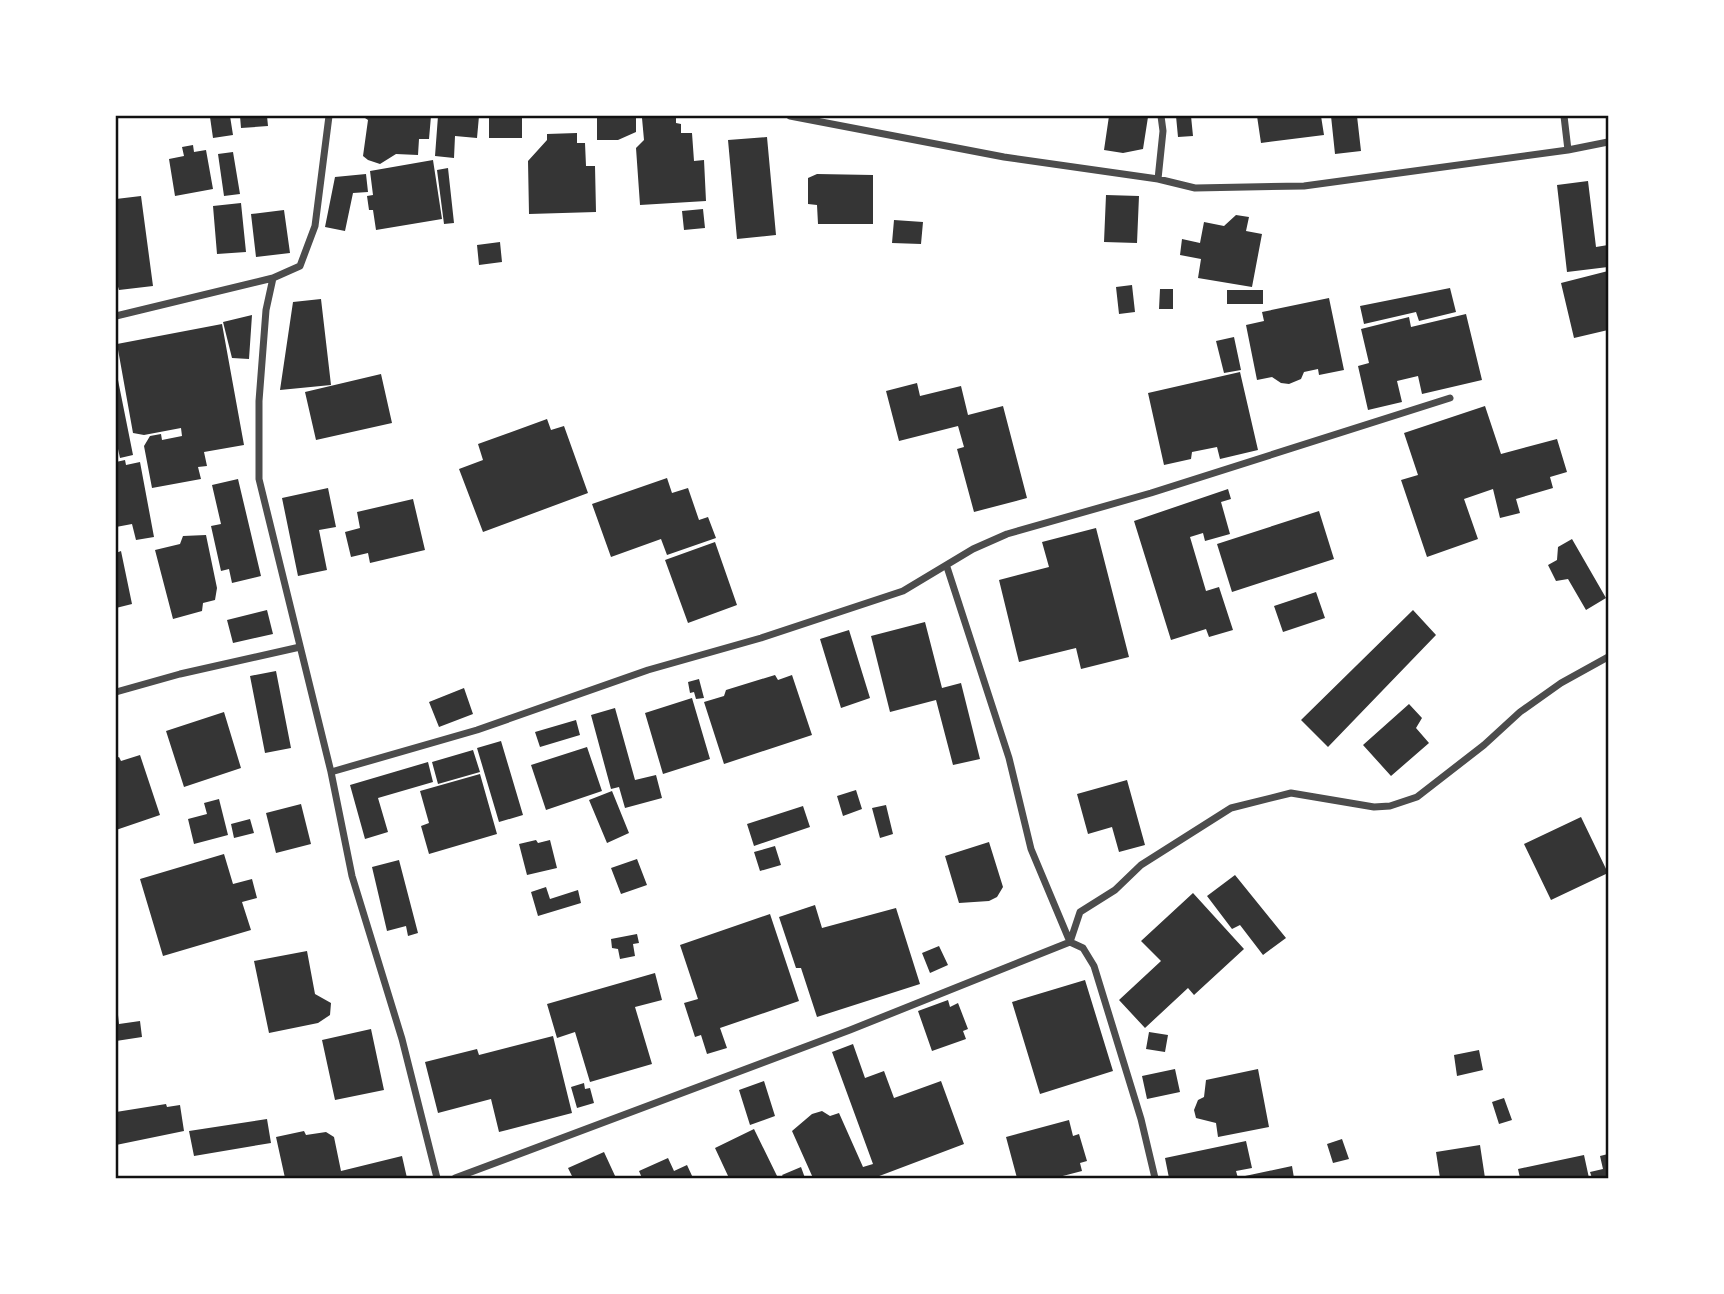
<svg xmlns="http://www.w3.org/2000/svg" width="1724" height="1294" font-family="'DM Sans',sans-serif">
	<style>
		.building { fill: #353535 }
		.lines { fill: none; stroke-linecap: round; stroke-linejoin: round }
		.minor { stroke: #4c4c4c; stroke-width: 7 }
		.neatline { fill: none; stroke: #111; stroke-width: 2.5 }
	</style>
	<rect width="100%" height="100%" fill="#fff"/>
	<path class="building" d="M230,116L233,135L213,138L210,117Z
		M240,116H267L268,126L241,128Z
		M362,116H431L429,139H419L418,155L396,154L380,164L368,160L363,156L368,120Z
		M438,116H479L477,138L455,136L454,158L435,156Z
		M489,116H522V138H489Z
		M597,116H636V132L618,140H597Z
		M676,116V123L681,124V133H692L694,161L704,160L706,201L640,205L636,148L644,140L642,118Z
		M1109,116L1148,117L1143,149L1123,153L1104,150Z
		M1176,116H1191L1193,136L1178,137Z
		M1257,116H1321L1324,135L1261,143Z
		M1331,116H1357L1361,151L1335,154Z
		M577,133V143H585L586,166H595L596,212L529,214L528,161L547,140V134Z
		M767,137L776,235L737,239L728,140Z
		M193,145L194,152L206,150L213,189L175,196L169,159L184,156L182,147Z
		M233,152L240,194L224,196L218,154Z
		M433,160L442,219L376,230L373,210H369L367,196L373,195L370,171Z
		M448,168L454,223L444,224L437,170Z
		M366,174L368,192L353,193L345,231L325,227L335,177Z
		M817,174L873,175V224H818L817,205L808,204V178Z
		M1588,181L1596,247L1608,245V267L1567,272L1557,185Z
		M1106,195L1139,196L1137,243L1104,242Z
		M141,196L153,286L119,290L116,280V199Z
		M241,203L246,252L217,254L213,206Z
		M703,209L705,228L684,230L682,211Z
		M284,210L290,253L256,257L251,214Z
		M1236,215L1249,217L1246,231L1262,234L1252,287L1198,278L1201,259L1180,255L1182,239L1200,243L1204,222L1224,226Z
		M894,220L923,222L921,244L892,243Z
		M500,242L502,262L479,265L477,245Z
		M1608,271V330L1574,338L1561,283Z
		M1132,285L1135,312L1119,314L1116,287Z
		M1450,288L1456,312L1419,321L1416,312L1364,324L1360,306Z
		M1160,289H1173V309H1159Z
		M1227,290H1263V304H1227Z
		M1329,298L1344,370L1319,375L1318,369L1304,372L1301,379L1289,384L1281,383L1272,377L1257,380L1246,325L1264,321L1262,312Z
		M321,299L331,385L280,390L293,302Z
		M1466,314L1482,380L1422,394L1418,376L1397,381L1402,402L1368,410L1358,366L1369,363L1361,329L1409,317L1411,327Z
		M252,315L249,359L232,358L223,322Z
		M222,324L244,445L204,452L207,466L198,467L201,479L152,488L144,446L150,436L161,434L162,440L182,436L181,428L144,435L133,433L117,344Z
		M1234,337L1241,370L1224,373L1216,341Z
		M116,370L133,455L120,458L118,449L116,450Z
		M1240,372L1258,450L1220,459L1217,447L1192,452L1191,459L1164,465L1148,393Z
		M381,374L392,423L316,440L305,392Z
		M917,383L920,396L961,386L968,415L1003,406L1027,498L974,512L957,449L964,447L958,426L899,441L886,391Z
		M1485,406L1501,454L1557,439L1567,472L1550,477L1553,488L1516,499L1520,513L1500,518L1493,489L1464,499L1478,539L1427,557L1401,480L1418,475L1404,433Z
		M547,419L551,430L564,426L588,493L483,532L459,469L483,460L478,444Z
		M125,460L126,465L140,462L154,537L136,540L132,524L116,527V462Z
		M667,478L672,493L688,488L699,520L708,517L716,538L667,555L661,539L611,557L592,504Z
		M238,479L261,576L232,583L229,569L221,571L211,526L221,524L212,485Z
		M328,488L336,527L319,530L327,570L298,576L282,498Z
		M1228,489L1231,499L1221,502L1230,534L1205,541L1203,533L1190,537L1206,591L1219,587L1233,630L1209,637L1206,629L1171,640L1134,521Z
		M413,499L425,550L370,563L368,553L351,557L345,532L360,528L357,512Z
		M1319,511L1334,559L1232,592L1217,544Z
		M1096,528L1129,657L1081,669L1076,648L1019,662L999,580L1049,567L1042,542Z
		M206,535L217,588L215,600L203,603L202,611L173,619L155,550L180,544L183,536Z
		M1572,539L1606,598L1586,610L1568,579L1556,581L1548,565L1557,560L1558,547Z
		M715,542L737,605L688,623L665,560Z
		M121,551L132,604L116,608V553Z
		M1316,592L1325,618L1283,632L1274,606Z
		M267,610L273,634L233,643L227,620Z
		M1413,610L1436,635L1328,747L1301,720Z
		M925,622L942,688L961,683L980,759L953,765L936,700L890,712L871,636Z
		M849,630L870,698L841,708L820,639Z
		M276,671L291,748L265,753L250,676Z
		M775,675L778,680L792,675L812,735L724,764L704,702L724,696L726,690Z
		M699,679L704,698L696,699L694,692L690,693L688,682Z
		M464,688L473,714L439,727L429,702Z
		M692,698L710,759L663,774L645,713Z
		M1409,704L1422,718L1416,728L1429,743L1391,776L1363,745Z
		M615,708L635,780L656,775L662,798L625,808L619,787L611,789L591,715Z
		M224,712L241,768L184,787L166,731Z
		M576,720L580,735L540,747L535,732Z
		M501,741L523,815L499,822L477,748Z
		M587,747L602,791L546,810L531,765Z
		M473,750L480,772L438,784L432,762Z
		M140,755L160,815L116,830V758L119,757L121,761Z
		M428,762L433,782L378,798L388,832L365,839L350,785Z
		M480,774L497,834L429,854L421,826L429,823L420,791Z
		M1127,780L1145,845L1119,852L1112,827L1088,834L1077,794Z
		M856,790L862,809L843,816L837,796Z
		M612,791L629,833L607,843L589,800Z
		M219,799L228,835L194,844L188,819L207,814L204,803Z
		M301,804L311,844L276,853L266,813Z
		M886,805L893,834L880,838L872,808Z
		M803,806L810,827L754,846L747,824Z
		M1581,817L1608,873L1551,900L1524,844Z
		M250,819L254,833L234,838L231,824Z
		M536,840L538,843L550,840L557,868L527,875L519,844Z
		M989,842L1003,887L997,897L989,901L959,903L945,856Z
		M775,846L781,865L760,871L754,852Z
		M224,854L233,884L252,879L257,898L242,902L251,930L163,956L140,879Z
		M637,859L647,885L621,894L611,868Z
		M399,860L418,933L408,936L406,926L387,931L372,867Z
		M1235,875L1286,938L1263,955L1240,925L1232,929L1207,896Z
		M546,887L550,899L578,890L581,903L538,916L531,892Z
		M1193,893L1244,949L1194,995L1188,988L1145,1028L1119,1000L1161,961L1141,941Z
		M815,905L822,928L896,908L920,984L817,1017L801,968H796L779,917Z
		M770,914L799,1001L720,1028L727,1048L707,1054L701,1035L695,1037L684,1003L698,999L680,945Z
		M637,934L639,943L633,944L635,956L620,959L618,949L612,948L611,939Z
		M939,946L948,965L930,973L922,953Z
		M307,951L315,994L331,1003L330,1015L318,1023L269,1033L254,961Z
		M655,973L662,1000L635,1007L652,1064L590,1082L575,1032L557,1038L547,1004Z
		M1085,980L1113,1071L1040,1094L1012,1002Z
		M948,1000L950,1007L958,1003L968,1029L963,1031L966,1039L932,1051L918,1011Z
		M118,1015L119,1024L140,1021L142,1037L116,1041V1016Z
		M371,1029L384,1090L335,1100L322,1040Z
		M1149,1032L1168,1035L1165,1052L1146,1049Z
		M553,1036L572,1113L499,1132L491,1099L438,1113L425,1062L477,1049L479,1055Z
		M853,1044L865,1078L884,1071L894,1098L941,1081L964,1144L874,1178H813L792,1131L812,1114L822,1111L830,1116L839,1113L863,1167L873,1164L832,1052Z
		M1479,1050L1483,1070L1457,1076L1454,1055Z
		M1175,1069L1180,1092L1147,1099L1142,1076Z
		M1258,1069L1269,1127L1218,1137L1216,1123L1196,1118L1194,1110L1198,1100L1204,1097L1206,1080Z
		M764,1081L775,1116L750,1125L739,1090Z
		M584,1083L585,1089L590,1088L594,1103L577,1108L571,1087Z
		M1504,1098L1512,1120L1499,1124L1492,1102Z
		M166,1104L167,1107L180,1105L184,1131L116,1145V1112Z
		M267,1119L271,1143L194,1156L189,1131Z
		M1069,1120L1073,1136L1079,1134L1087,1161L1080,1163L1082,1171L1055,1178H1017L1006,1137Z
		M754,1129L778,1178H729L715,1148Z
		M304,1131L306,1135L326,1132L334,1137L341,1171L402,1156L407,1178H285L276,1137Z
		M1342,1139L1349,1159L1333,1163L1327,1144Z
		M1246,1141L1252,1168L1236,1171L1238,1178H1169L1165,1158Z
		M1480,1145L1485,1178H1440L1436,1152Z
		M604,1152L616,1178H573L568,1168Z
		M1608,1154V1178H1592L1590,1172L1603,1169L1600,1156Z
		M1584,1155L1589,1178H1520L1518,1169Z
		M668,1158L674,1171L687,1165L693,1178H642L639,1171Z
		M1292,1166L1294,1178H1246L1245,1176Z
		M801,1167L805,1178H784L782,1175Z"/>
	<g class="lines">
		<path class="minor" d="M329,116L315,226L300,266L273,278L266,310L259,401V479L331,772L352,876L402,1039L437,1178
			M790,116L1004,157L1158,179L1195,188L1304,186L1568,150L1608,142
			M1564,116L1568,150
			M1158,179L1163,131L1161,116
			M116,316L273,278
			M947,567L1009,758L1031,849L1070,942L1083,948L1094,966L1141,1119L1155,1178
			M116,692L180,674L300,647
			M331,772L477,730L648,670L761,638L903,591L973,549L1007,534L1151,493L1450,398
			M455,1178L850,1030L1070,942L1080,912L1115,890L1141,865L1231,808L1291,793L1374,807L1390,806L1417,797L1484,745L1520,712L1561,683L1608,657"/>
	</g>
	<rect width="1724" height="1294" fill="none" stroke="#ffffff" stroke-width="234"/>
	<rect x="117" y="117" width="1490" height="1060" class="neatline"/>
</svg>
